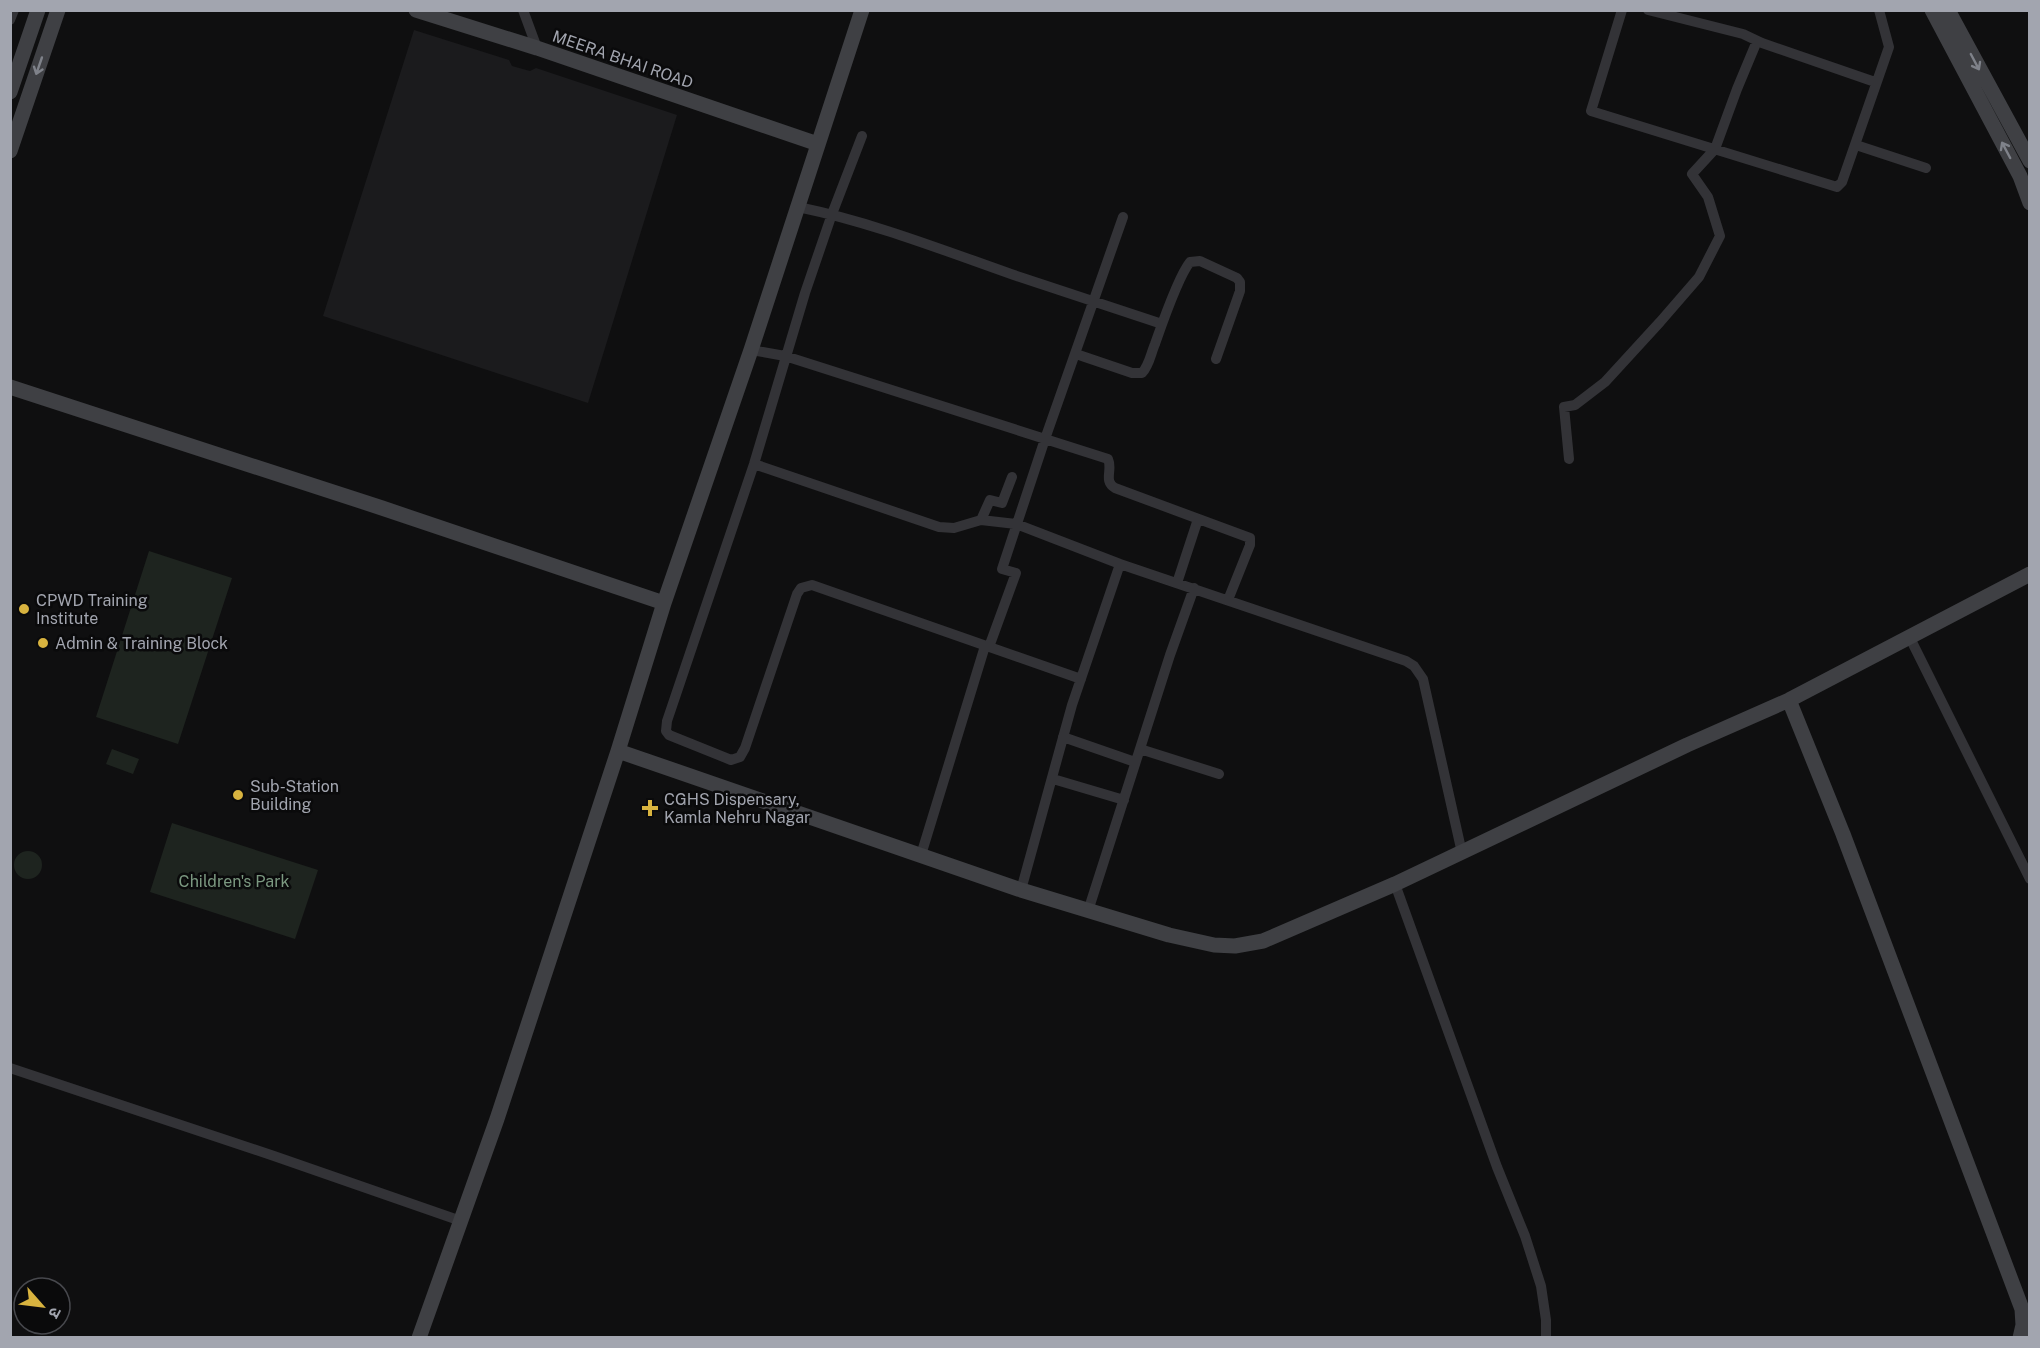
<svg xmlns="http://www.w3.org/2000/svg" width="2040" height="1348" font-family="'Public Sans','Noto Sans Devanagari',sans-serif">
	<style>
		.built { fill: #1b1b1d }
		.green { fill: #1e241f }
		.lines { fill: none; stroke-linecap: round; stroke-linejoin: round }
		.street { stroke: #333337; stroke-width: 10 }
		.secondary { stroke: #3f4044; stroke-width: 15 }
		.oneway { stroke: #7f828a }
		.poi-dot { fill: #d8b33f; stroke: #0a0a0b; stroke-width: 2 }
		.labels { text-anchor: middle; stroke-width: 5; stroke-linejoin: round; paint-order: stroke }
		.street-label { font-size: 16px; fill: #a2a5af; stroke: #0a0a0b }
		.poi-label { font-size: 16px; fill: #a2a5af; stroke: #0a0a0b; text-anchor: start }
		.park-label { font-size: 16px; fill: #7b9880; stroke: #0a0a0b }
	</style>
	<rect width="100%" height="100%" fill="#0f0f10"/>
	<path class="built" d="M414,30L509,60L512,66L530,71L536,68L677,115L588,403L323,316Z"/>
	<path class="green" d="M149,551L232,578L178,744L96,717Z
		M112,749L139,759L133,774L106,764Z
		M172,823L318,870L295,939L150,892Z
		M14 865a14 14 0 1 1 28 0a14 14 0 1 1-28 0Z"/>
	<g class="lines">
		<path class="street" d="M523,10L537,48
			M1622,10L1591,111L1837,187L1842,182L1889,47L1879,10
			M1648,10L1743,34L1762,43L1875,82
			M10,20L14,10
			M862,136L832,214L805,293L754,464L667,721L666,731L669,735L731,760L740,757L745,748L797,594L801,588L812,585L1081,679
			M1856,145L1926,168
			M798,207C871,222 940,249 1011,274C1061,291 1111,307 1162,324
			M751,350L785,356L1108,459C1113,470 1103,481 1115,488L1250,538V545L1228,600
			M1076,354L1132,373H1142C1149,366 1151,353 1155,344C1162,324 1178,277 1190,262L1200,261L1237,278L1240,282V291L1216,359
			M1569,459L1564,407L1575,405L1605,382L1660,322L1699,277L1720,236L1708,197L1692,174L1715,149L1737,89L1757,41
			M754,464L939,527L954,528L981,520L1016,524L1120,564L1406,661L1414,666L1423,679L1462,853
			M981,520L990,500L1002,503L1012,477
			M1177,583L1198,519
			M1909,636L2030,879
			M989,647L1016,573L1002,569L1045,439L1123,217
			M1063,737L1135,762
			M1140,749L1219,774
			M1053,779L1124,800
			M921,855L985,646
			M1395,884L1497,1167L1525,1236L1541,1286L1546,1320V1338
			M1021,890L1072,705L1120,564
			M1088,911L1170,655L1194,588
			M10,1068L274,1156L461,1221"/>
		<path class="secondary" d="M416,10L537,48L818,144
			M1932,10L2020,176L2030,203
			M1948,10L2030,161
			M10,92L38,10
			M10,151L58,10
			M10,387L382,508L664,603
			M1789,700L1843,834L2022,1309L2023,1325L2020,1338
			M618,751L1021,890L1169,935L1214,945L1235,946L1263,941L1395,884L1687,745L1789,700L2030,574
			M419,1338L497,1119L618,751L664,603L751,350L862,10"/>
	</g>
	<defs><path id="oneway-shaft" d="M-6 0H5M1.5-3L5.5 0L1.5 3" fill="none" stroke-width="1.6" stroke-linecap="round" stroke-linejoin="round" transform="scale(1.5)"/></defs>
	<g class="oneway">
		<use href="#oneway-shaft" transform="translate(1975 62) rotate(62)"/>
		<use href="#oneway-shaft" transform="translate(39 66) rotate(109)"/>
		<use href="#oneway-shaft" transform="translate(2006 150) rotate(-118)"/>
	</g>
	<g class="poi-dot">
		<circle cx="24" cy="609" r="6"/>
		<circle cx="43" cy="643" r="6"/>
		<circle cx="238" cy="795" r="6"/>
		<path d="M647 799h6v6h6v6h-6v6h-6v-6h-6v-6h6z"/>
	</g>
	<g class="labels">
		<g class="street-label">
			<text transform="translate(623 59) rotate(19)" y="6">MEERA BHAI ROAD</text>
		</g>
		<g class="poi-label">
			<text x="36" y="606">CPWD Training<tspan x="36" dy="18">Institute</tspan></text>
			<text x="55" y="649">Admin &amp; Training Block</text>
			<text x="250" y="792">Sub-Station<tspan x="250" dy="18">Building</tspan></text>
			<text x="664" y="805">CGHS Dispensary,<tspan x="664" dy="18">Kamla Nehru Nagar</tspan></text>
		</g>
		<g class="park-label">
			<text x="234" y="887">Children's Park</text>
		</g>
	</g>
	<rect width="2040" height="1348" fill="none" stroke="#a2a5af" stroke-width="24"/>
	<g transform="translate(42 1306) rotate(118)"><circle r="28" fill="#0a0a0b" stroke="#47484d" stroke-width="1.5"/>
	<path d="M0-4.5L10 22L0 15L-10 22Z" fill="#d8b33f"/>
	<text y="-9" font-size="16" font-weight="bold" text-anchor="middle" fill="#a2a5af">उ</text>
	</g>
</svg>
